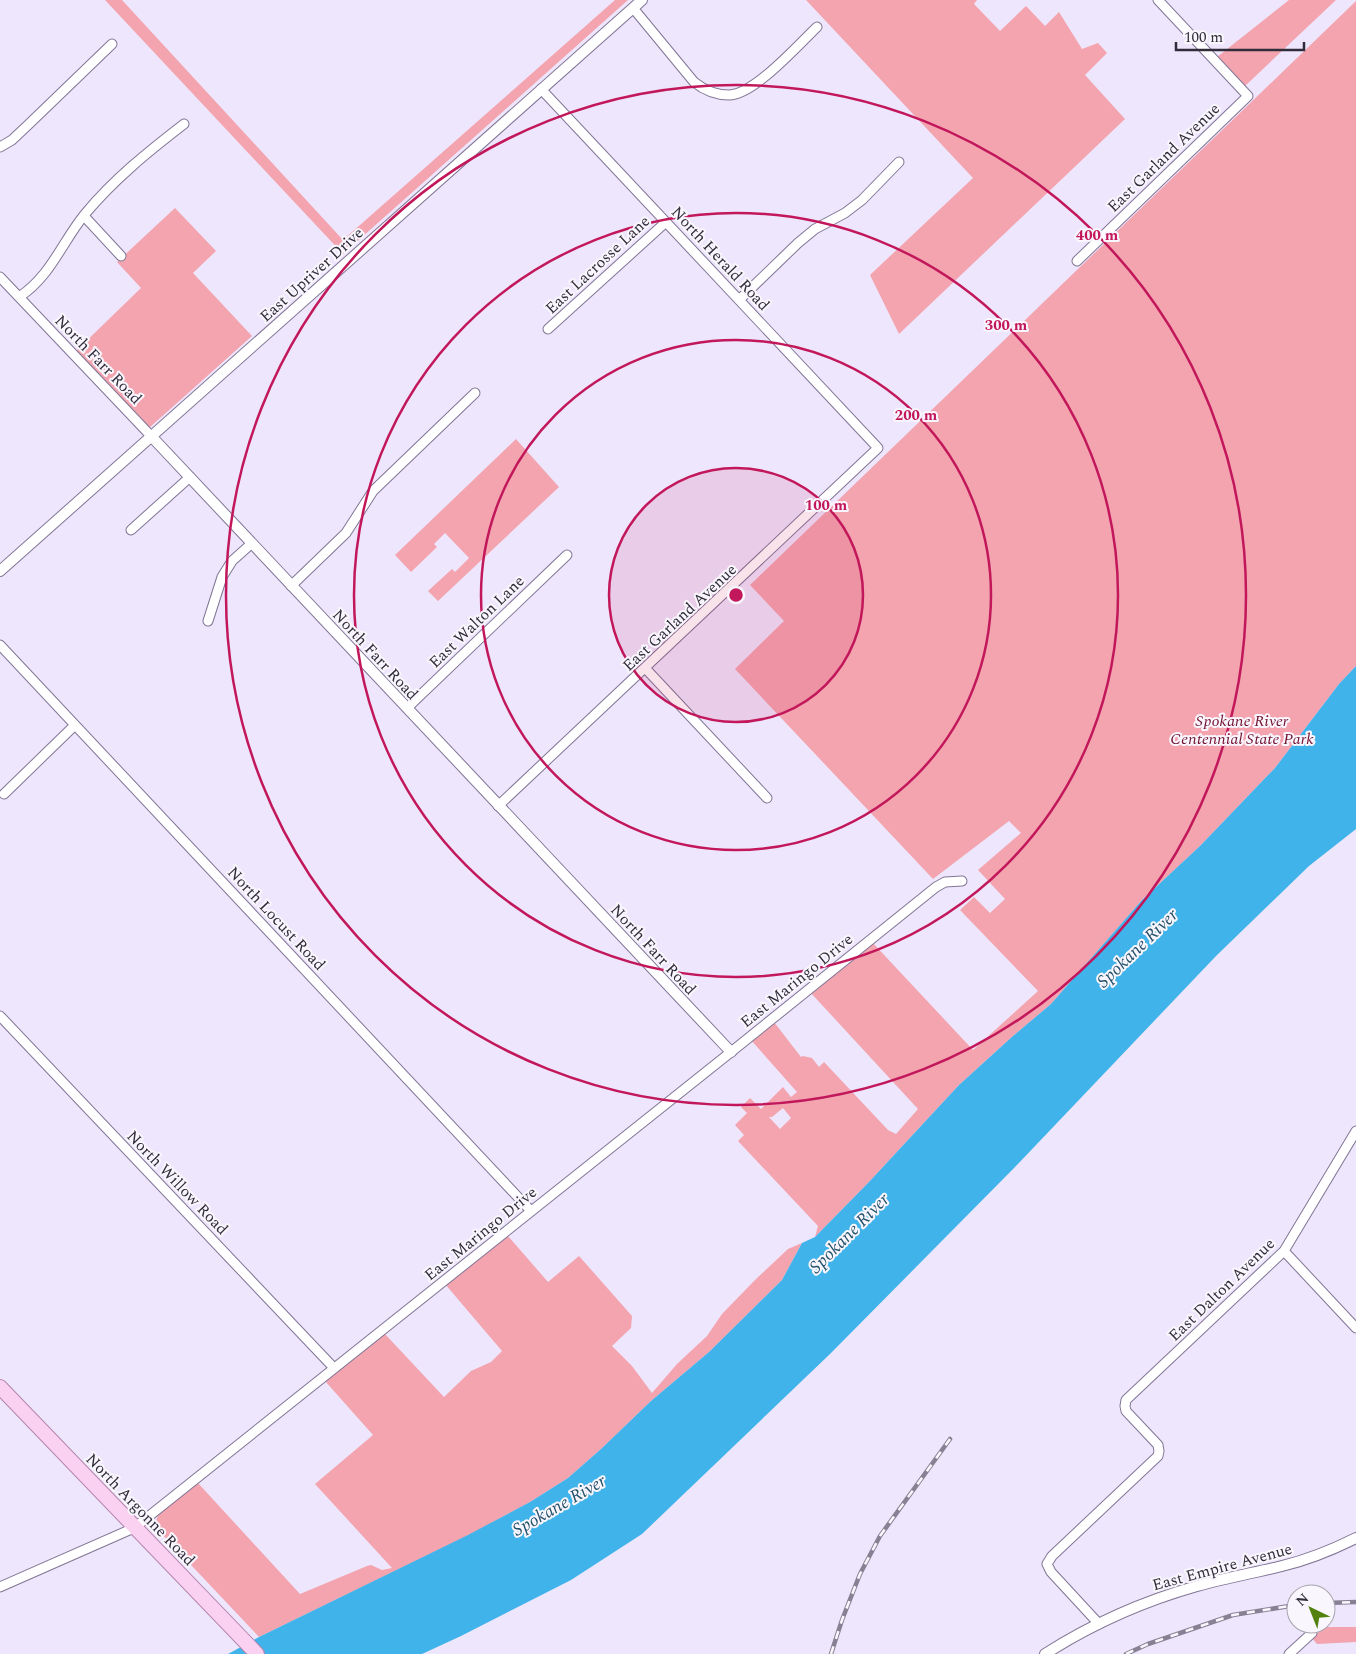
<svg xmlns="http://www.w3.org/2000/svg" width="1356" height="1654" font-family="Spectral,serif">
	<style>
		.green { fill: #f3a4af; fill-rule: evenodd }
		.water { fill: #3fb3ea }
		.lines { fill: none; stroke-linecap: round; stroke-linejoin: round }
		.minor-casing { stroke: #817595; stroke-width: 11 }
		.tertiary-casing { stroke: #817595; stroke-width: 12 }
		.primary-casing { stroke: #b384aa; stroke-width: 16 }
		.minor { stroke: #fff; stroke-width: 9 }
		.tertiary { stroke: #fff; stroke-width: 10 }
		.primary { stroke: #fbd1f1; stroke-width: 14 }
		.rail-casing { stroke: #888193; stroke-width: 4.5 }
		.rail { stroke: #f9f6fd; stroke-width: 2.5; stroke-dasharray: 8; stroke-linecap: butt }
		.ring { fill: none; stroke: #c2185b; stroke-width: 2.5 }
		.labels { text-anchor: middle; stroke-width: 4; stroke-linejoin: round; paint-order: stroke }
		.street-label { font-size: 16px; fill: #312c3a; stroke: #f9f6fd }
		.park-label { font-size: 16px; font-style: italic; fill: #71132e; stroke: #f9f6fd }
		.water-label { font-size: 18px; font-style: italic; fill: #24526a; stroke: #f9f6fd }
		.centre { fill: #c2185b; stroke: #f9f6fd; stroke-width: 2.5 }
		.ring-label { font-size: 15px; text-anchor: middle; font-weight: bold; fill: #c2185b; stroke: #f9f6fd; stroke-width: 4; stroke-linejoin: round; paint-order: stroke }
	</style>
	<rect width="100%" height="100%" fill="#eee6fc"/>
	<path class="green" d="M105,0H122L343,240L615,0H628L343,254Z
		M806,0H977L974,4L1000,31L1026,6L1045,26L1059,12L1082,49L1098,43L1107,53L1085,75L1125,119L899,334L870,275L973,178Z
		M1289,0H1336L1245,86L1217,57Z
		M1356,1V666L1339,684L1275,768L1200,846L1142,900L1051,1004L1013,1036L959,1085L869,1182L815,1237L818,1226L738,1141L744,1135L735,1125L747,1113L741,1107L750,1098L761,1109L783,1087L791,1097L797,1092L751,1040L774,1022L801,1057L803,1056L812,1058L819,1067L824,1062L888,1130L896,1134L918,1109L810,992L872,942L973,1050L1038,991L960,910L974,897L990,913L1005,899L978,870L1021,833L1009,821L933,879L735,669L784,621L750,585ZM783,1108L791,1118L780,1129L769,1117H772Z
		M175,208L216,251L193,273L252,336L149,428L76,351L141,288L117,262Z
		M516,439L559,487L438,601L428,591L452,569L455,572L469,558L445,533L434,544L437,547L411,572L395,555Z
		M508,1236L548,1282L579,1256L632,1316L631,1328L612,1346L632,1366L652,1393L677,1364L707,1336L722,1314L755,1280L788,1249L802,1243L782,1280L709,1352L651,1401L601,1449L568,1478L530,1502L469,1535L259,1637L158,1530C157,1526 155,1522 157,1518C159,1509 188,1489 197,1482L300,1594L367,1566L371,1565L382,1570L392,1568L315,1484L373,1435L325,1381L384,1333L444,1397L471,1371L491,1362L502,1351L445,1284Z
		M1324,1627H1356V1642L1317,1644L1312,1638Z"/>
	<path class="water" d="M1356,666V829L1309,866L1216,956L1015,1167L830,1354L642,1534L571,1580L461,1636L422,1654H228L259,1637L468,1535L530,1502L568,1478L601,1449L651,1401L709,1352L782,1280L802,1243L815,1237L869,1182L959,1085L1013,1036L1051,1004L1142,900L1200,846L1275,768L1339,684Z"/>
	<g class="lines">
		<g class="minor-casing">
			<path id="minor" d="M633,8L694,82C704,90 715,95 729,95C754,95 799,44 817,27
				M0,147L12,140L29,124L112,44
				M84,216L121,256
				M1077,261L1248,96L1158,0
				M0,277L151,436
				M19,297C51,276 62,242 85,214C114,179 149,151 184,124
				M739,300L798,243L815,229L845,213L862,200L899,162
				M548,329L666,222
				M131,530L190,477
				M291,586L346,533L373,491L475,393
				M208,621L222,577L232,561L251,544
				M0,645L531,1211
				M646,669L767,798
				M407,708L567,555
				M4,794L75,725
				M498,806L878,448L541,89
				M0,1016L334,1368
				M1284,1251L1356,1328
				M0,1587L134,1528L731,1052L936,887L945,882L962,881
				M1099,1624L1051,1572L1047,1564L1052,1556L1158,1456L1159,1451L1158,1445L1126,1411L1125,1406L1126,1400L1284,1251L1356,1131
				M1289,1654L1312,1633"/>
		</g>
		<g class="tertiary-casing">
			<path id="tertiary" d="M151,436L731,1052
				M0,571L642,0
				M1045,1654C1092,1624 1144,1601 1197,1586C1225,1578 1253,1573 1282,1566C1307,1560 1332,1550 1356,1538"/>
		</g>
		<g class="primary-casing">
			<path id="primary" d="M0,1387L257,1654"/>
		</g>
		<use href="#minor" class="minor"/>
		<use href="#tertiary" class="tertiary"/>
		<use href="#primary" class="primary"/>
		<g class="rail-casing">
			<path id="rail" d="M1326,1603L1356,1602
				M831,1654L842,1620L860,1574L880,1536L950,1439
				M1126,1654L1148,1644L1233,1615L1296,1605"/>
		</g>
		<use href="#rail" class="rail"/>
	</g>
	<circle cx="736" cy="595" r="127" fill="#c2185b" fill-opacity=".12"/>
	<g class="ring">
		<circle cx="736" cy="595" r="127"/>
		<circle cx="736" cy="595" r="255"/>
		<circle cx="736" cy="595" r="382"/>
		<circle cx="736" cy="595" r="510"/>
	</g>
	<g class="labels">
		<g class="street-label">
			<text transform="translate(1163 157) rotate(-44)" y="6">East Garland Avenue</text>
			<text transform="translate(721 258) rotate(47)" y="6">North Herald Road</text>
			<text transform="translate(597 264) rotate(-43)" y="6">East Lacrosse Lane</text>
			<text transform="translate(311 274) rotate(-42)" y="6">East Upriver Drive</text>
			<text transform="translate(99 359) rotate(46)" y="6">North Farr Road</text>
			<text transform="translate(679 617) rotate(-43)" y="6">East Garland Avenue</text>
			<text transform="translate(476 621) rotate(-44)" y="6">East Walton Lane</text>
			<text transform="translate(376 654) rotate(47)" y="6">North Farr Road</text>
			<text transform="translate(277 918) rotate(47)" y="6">North Locust Road</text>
			<text transform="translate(654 949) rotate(47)" y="6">North Farr Road</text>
			<text transform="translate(796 980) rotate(-39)" y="6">East Maringo Drive</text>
			<text transform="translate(178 1182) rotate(46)" y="6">North Willow Road</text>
			<text transform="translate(480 1233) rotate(-39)" y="6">East Maringo Drive</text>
			<text transform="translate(1221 1289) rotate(-44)" y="6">East Dalton Avenue</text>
			<text transform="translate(141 1509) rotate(46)" y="6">North Argonne Road</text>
			<text transform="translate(1222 1566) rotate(-15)" y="6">East Empire Avenue</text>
		</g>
		<g class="park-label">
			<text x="1242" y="726">Spokane River<tspan x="1242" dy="18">Centennial State Park</tspan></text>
		</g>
		<g class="water-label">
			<text transform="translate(1137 948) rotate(-44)" y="6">Spokane River</text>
			<text transform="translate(849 1233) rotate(-45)" y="6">Spokane River</text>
			<text transform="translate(559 1505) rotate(-30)" y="6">Spokane River</text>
		</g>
	</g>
	<circle cx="736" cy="595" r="8" class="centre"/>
	<g class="ring-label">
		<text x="1097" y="240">400 m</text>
		<text x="1006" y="330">300 m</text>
		<text x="916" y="420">200 m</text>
		<text x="826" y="510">100 m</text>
	</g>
	<g transform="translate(1311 1609) rotate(317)"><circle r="24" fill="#f9f6fd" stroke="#a9a5af"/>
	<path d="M0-4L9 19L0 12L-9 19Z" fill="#528110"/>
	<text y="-8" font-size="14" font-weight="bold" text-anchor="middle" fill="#312c3a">N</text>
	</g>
	<path d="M1176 42v8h128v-8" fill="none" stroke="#312c3a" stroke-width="2.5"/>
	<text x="1184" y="42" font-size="15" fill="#312c3a" stroke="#f9f6fd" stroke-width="4" paint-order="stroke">100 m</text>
</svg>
